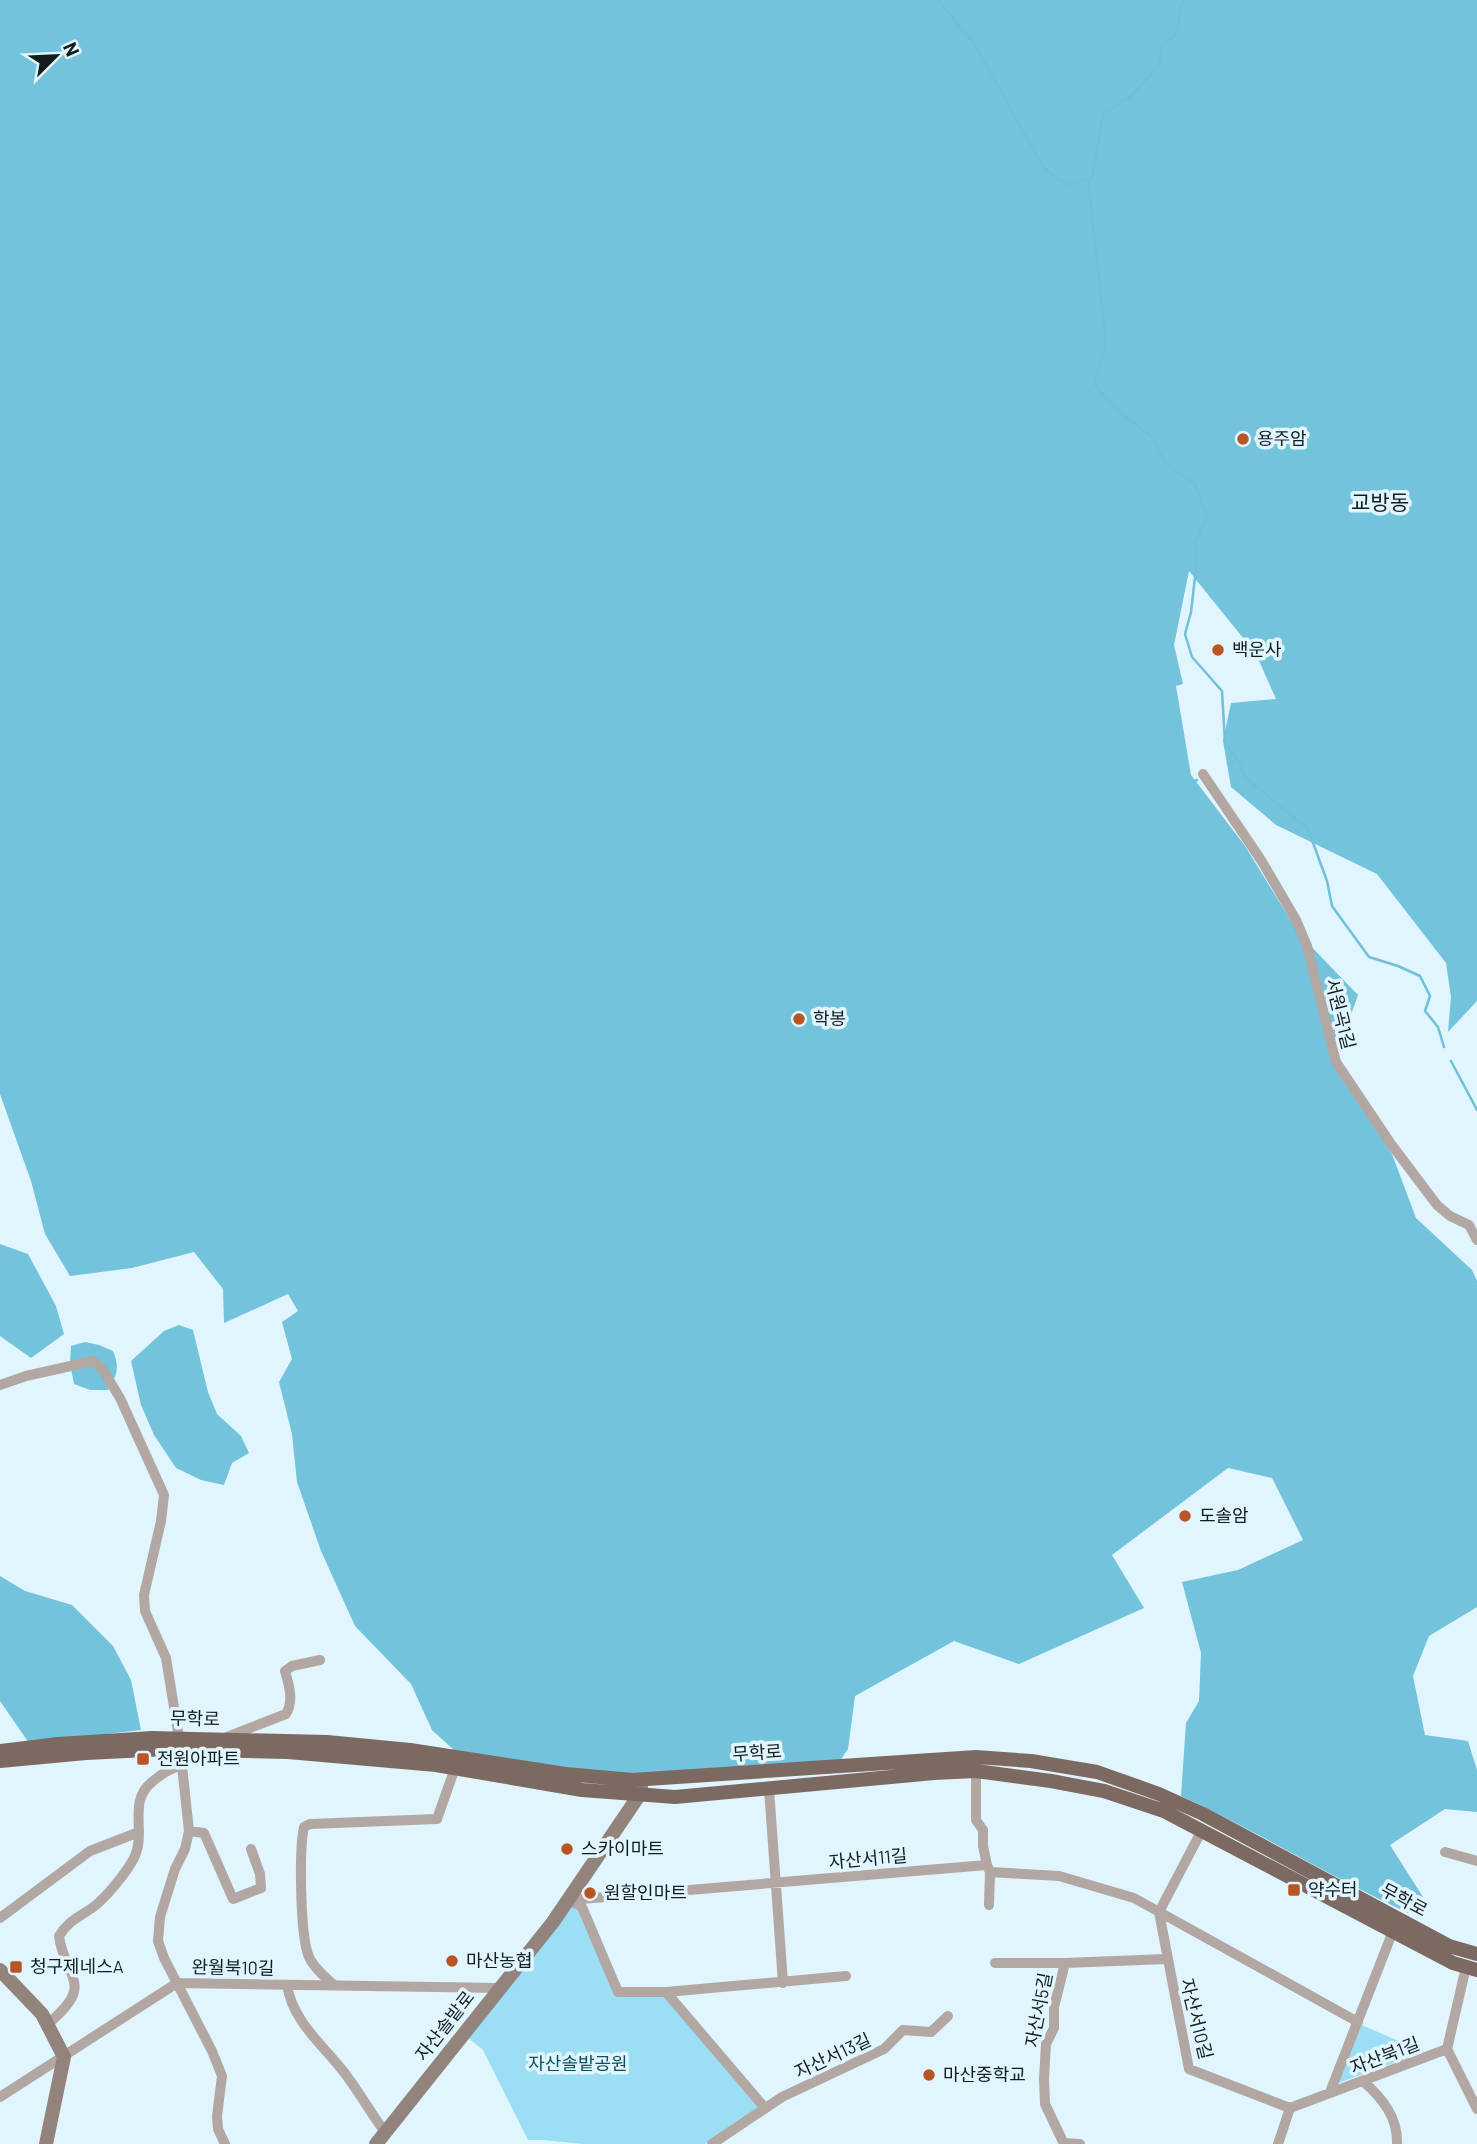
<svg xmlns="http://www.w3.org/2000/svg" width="1477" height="2144" font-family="Barlow,'Noto Sans KR',sans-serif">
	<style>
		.green { fill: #9cdef4 }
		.forest { fill: #73c3dc }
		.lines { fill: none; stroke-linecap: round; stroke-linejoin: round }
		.stream { stroke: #70c0d9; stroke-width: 2.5 }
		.minor { stroke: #b2a7a3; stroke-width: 10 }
		.secondary { stroke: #93837d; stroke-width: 14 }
		.primary { stroke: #7c6a62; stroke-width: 14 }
		.poi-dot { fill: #b95425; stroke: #e0f5fd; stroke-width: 2.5 }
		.labels { text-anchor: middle; stroke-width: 7; stroke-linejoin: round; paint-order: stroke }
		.poi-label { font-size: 18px; fill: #131d20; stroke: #e0f5fd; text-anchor: start }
		.street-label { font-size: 18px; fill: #131d20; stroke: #e0f5fd }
		.park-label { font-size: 18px; fill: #084f61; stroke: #e0f5fd }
		.quarter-label { font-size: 21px; fill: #131d20; stroke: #e0f5fd }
	</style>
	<rect width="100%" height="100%" fill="#e0f5fd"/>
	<path class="green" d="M572,1904L580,1909L616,1994L663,1995L760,2108L705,2144H583L543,2140H528L483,2050L467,2037Z
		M1357,2023L1424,2052L1330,2086Z"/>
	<path class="forest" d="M0,0H1477V1001L1448,1032L1451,997L1446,963L1377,874L1276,825L1231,787L1223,741L1231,703L1276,699L1256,654L1189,571L1174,645L1183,684L1176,686L1191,775L1245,846L1299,934L1358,995L1334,1062L1392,1154L1416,1218L1472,1270L1477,1281V1607L1429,1636L1413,1676L1425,1735L1468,1741L1477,1770V1812L1445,1809L1390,1845L1423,1897L1408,1913C1331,1877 1258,1832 1181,1796L1186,1723L1199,1701L1201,1653L1182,1582L1238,1570L1303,1540L1272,1478L1228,1468L1112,1555L1144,1608L1019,1664L954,1641L855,1696L848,1749L839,1762L674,1780L465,1760L432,1730L411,1684L355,1626L321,1551L297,1482L292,1434L279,1382L292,1359L282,1322L298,1311L288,1294L224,1323L223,1289L194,1252L132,1268L70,1276L45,1234L31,1181L0,1094Z
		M0,1244L28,1254L56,1306L64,1334L31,1358L0,1336Z
		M179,1325L193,1330L208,1392L217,1414L241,1436L249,1453L232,1463L224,1485L201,1480L176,1468L154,1435L141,1405L131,1361L164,1331Z
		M85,1342L99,1345L113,1351C120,1368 117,1375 108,1390H90L74,1384L70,1364L71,1346Z
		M0,1576L25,1591L72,1605L113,1646L131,1680L141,1730L29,1743L0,1701Z"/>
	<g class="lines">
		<path class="stream" d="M938,0L975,45L1042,165L1055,177L1070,185L1088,179L1106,345L1094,384L1118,411L1151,436L1167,465L1195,484L1207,518L1195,542L1197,560L1191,612L1185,634L1192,657L1222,691L1225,743L1237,759
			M1088,179L1092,177L1103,114L1130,97L1159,66L1161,48L1177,33L1181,5L1185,0
			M1228,764L1237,759L1246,778L1308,829L1327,881L1332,906L1369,957L1398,966L1420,976L1430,996L1425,1011L1438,1027L1444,1047
			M1192,782L1197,780
			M1451,1061L1477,1110"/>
		<path class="minor" d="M1203,774L1261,860L1296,920L1307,946L1336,1062L1391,1144L1437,1205L1450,1216L1469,1225L1477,1240
			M0,1385L26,1376L93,1361L103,1370L120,1398L164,1495L161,1521L144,1595L145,1611L166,1658L179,1738L189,1831L185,1849L175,1869L160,1917L158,1941L164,1958L212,2051L222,2076L217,2116L218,2129L225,2144
			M227,1737L286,1714C294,1701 289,1685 285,1671L292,1666L320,1660
			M976,1771V1820L983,1830V1846L987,1865
			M769,1789L783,1983
			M1202,1830L1159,1912L1189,2069L1290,2108
			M189,1831L204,1833L233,1899L261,1888L260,1874L251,1849
			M1445,1852L1477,1861
			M569,1900L987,1865L990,1872L1059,1876L1134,1898L1358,2022
			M570,1900L582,1907L618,1992H666L846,1976
			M989,1905L990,1872
			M0,1918L90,1851L139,1832
			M995,1963H1065L1166,1959
			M287,1985C292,2018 318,2041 339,2066C356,2086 369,2111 385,2132
			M334,1985C325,1977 314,1968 309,1957C300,1936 299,1850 304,1827L310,1824L437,1819L455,1768
			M666,1992L765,2108
			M49,2023C96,1983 65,1980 59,1936C68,1921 79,1917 92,1908C105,1899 127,1872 134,1858C147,1832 127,1802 152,1782C161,1774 169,1769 180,1766
			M1447,2049L1477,2109
			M1363,2081C1382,2098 1398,2117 1397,2144
			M1330,2092L1393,1931
			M0,2097L177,1983L500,1988
			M1064,2143L1080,2144
			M712,2144L782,2097L884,2049L903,2030L931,2032L948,2016
			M1064,2144L1045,2104L1044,2079L1046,2044L1054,2028V2007L1065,1963
			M1278,2144L1290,2108L1447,2049L1466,1967"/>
		<path class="secondary" d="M0,1970L42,2014L64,2057L46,2144
			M376,2144L553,1922L640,1794L641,1786"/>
		<path class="primary" d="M0,1751L58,1744L152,1738L327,1742L410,1750L566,1774L632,1780L976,1757L1031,1761L1097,1772L1159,1794L1203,1814L1449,1946L1477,1954
			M0,1761L86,1753L167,1749L288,1752L436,1765L582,1790L675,1797L934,1773L976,1771L1051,1781L1104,1791L1164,1811L1453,1963L1477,1970"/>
	</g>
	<g class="poi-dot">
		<circle cx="1243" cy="439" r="7"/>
		<circle cx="1218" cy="650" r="7"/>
		<circle cx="799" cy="1019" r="7"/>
		<circle cx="1185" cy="1516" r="7"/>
		<rect x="136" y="1752" width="14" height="14" rx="3.5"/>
		<circle cx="567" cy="1849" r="7"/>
		<rect x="1287" y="1883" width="14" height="14" rx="3.5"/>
		<circle cx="590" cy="1893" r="7"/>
		<circle cx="452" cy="1961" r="7"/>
		<rect x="9" y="1960" width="14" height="14" rx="3.5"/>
		<circle cx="929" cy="2075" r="7"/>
	</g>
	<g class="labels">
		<g class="poi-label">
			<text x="1257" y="445">용주암</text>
			<text x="1232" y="656">백운사</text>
			<text x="813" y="1025">학봉</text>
			<text x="1199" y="1522">도솔암</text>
			<text x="157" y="1765">전원아파트</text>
			<text x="581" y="1855">스카이마트</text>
			<text x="1308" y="1896">약수터</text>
			<text x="604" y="1899">원할인마트</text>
			<text x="466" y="1967">마산농협</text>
			<text x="30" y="1973">청구제네스A</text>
			<text x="943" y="2081">마산중학교</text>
		</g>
		<g class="street-label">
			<text transform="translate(1340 1014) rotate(76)" y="6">서원곡1길</text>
			<text transform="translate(195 1719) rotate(1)" y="6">무학로</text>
			<text transform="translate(757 1753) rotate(-4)" y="6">무학로</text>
			<text transform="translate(868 1859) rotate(-5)" y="6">자산서11길</text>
			<text transform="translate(1404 1900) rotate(28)" y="6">무학로</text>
			<text transform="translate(233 1968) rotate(1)" y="6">완월북10길</text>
			<text transform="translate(1039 2010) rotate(-79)" y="6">자산서5길</text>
			<text transform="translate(1196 2019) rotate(76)" y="6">자산서10길</text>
			<text transform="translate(445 2026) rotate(-52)" y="6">자산솔밭로</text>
			<text transform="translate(833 2056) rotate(-25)" y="6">자산서13길</text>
			<text transform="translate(1385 2056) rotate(-21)" y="6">자산북1길</text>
		</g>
		<g class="park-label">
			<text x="578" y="2070">자산솔밭공원</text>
		</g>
		<g class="quarter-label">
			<text x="1380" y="510">교방동</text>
		</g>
	</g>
	<g transform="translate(56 56) rotate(66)" stroke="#e0f5fd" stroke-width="5" paint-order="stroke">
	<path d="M0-5L12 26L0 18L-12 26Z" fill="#131d20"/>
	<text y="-10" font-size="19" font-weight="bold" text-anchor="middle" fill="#131d20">N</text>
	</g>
</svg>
